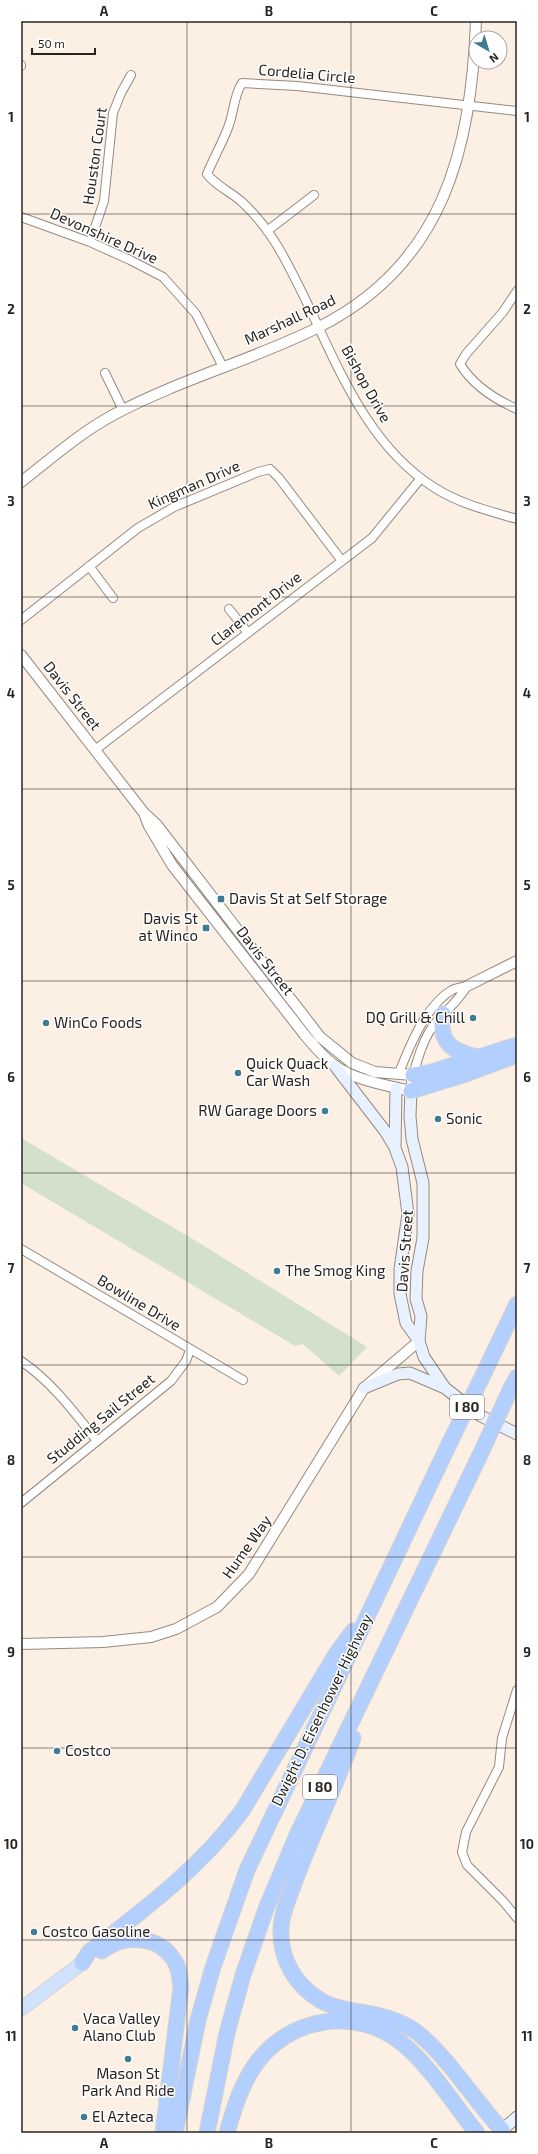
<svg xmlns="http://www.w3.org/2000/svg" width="538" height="2154" font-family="'Exo 2',sans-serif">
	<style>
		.green { fill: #d4e1ca }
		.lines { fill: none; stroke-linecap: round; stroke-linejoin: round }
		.minor-casing { stroke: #968a80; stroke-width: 10 }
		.tertiary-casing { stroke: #968a80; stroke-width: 12 }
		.secondary-casing { stroke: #968a80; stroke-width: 13 }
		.primary-casing { stroke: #d4d3d2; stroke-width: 15 }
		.motorway-casing { stroke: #d4d3d2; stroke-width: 17 }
		.minor { stroke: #fff; stroke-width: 8 }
		.tertiary { stroke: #fff; stroke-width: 10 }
		.secondary { stroke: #e8f1ff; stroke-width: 11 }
		.primary { stroke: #d1e2fe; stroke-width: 13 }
		.motorway { stroke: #b3cffe; stroke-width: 15 }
		.motorway-bridge-casing { stroke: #d4d3d2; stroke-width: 17; stroke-linecap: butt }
		.motorway-bridge { stroke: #b3cffe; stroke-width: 15 }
		.grid { fill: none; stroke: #292420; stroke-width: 1; stroke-opacity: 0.55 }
		.poi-dot { fill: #3f7c93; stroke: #fff; stroke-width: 1.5 }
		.labels { text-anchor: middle; stroke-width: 3; stroke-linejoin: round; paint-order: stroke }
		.shield { fill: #fff; stroke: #696663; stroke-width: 1 }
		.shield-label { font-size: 14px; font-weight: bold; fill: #292420 }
		.street-label { font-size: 15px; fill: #292420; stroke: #fff }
		.poi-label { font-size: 15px; fill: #292420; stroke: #fff; text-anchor: start }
		.neatline { fill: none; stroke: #292420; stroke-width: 1.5 }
		.grid-label { font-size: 13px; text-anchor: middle; font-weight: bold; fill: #292420 }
	</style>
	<rect width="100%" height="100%" fill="#fcefe4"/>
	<path class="green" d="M21,1138L196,1241L367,1347L339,1376L303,1344L295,1346L21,1183Z"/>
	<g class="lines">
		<g class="minor-casing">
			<path id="minor" d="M21,66V65
				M517,111L297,86L242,83C234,95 234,111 229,125C223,142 214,157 207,174C216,186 231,192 242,202C254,213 266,228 275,242C325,323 350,435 435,488C460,504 489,511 517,519
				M21,217L90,242L130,260L163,277L196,314L223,367
				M267,231L314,195
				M90,242L104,201L113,113L121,93L131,75
				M517,291L503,312L466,354L460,364C473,385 494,399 517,409
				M105,373L123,410
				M89,566L113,598
				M229,609L248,633
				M21,620L138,528L174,507L258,472L270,469L279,478L342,561
				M95,750L372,538L421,478
				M399,1073C409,1047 426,1005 452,990C456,988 462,987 467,986
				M413,1075C418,1058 423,1040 433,1026C444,1012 458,1002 467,986
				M21,1249L243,1380
				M21,1361C52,1382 74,1412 97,1441
				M21,1503L171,1381L186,1361L190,1350
				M517,1690L502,1738L499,1767L466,1832L462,1852L467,1865L503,1901L517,1918"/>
		</g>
		<g class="tertiary-casing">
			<path id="tertiary" d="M21,482C52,458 81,432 115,414C181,379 253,360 319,327C444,264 471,149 476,21
				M21,655L144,813L157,825L320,1037L352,1063L375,1072L413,1075L411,1091C386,1085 356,1081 334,1065C323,1057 313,1045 304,1034L172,865L149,826L144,813
				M467,986L517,961
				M21,1644L103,1642L151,1637L176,1629L217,1607L249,1574L364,1388L419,1341"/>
		</g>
		<g class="secondary-casing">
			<path id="secondary" d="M335,1066L385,1131L394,1146
				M396,1088L395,1148L402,1167L408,1214L400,1269V1294L406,1323L419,1341L424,1357L445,1388L481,1416L517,1434
				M411,1091L410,1116L412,1139L423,1183V1238L417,1271L416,1299L421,1316L419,1341
				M364,1388L398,1374L410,1373L445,1388
				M504,2133L502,2130L517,2117"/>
		</g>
		<g class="primary-casing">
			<path id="primary" d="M21,2009L82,1963"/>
		</g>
		<g class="motorway-casing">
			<path id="motorway" d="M443,1014C438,1042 452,1052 478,1057
				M413,1075L428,1073L517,1045
				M411,1091L463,1075L517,1055
				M484,1373L517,1304
				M511,1388L517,1377
				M353,1738C336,1786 313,1832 295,1881C290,1896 281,1913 281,1930C280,1959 295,1985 320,2000C332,2008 346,2009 360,2012C380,2015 403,2021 419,2034C450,2060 474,2100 502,2130
				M102,1951C123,1934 158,1935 174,1960C179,1967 180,1978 181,1987L163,2133
				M82,1963L89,1952C145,1909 200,1868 242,1811L336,1654L353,1631
				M175,2133L198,2020L213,1967L247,1870L450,1442
				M207,2133L227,2033L243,1975L266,1909L297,1835L479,1457
				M227,2133C233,2111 240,2088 253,2068C286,2017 356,2005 403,2044C432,2068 453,2104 477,2133"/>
		</g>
		<use href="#minor" class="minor"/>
		<use href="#tertiary" class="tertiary"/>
		<use href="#secondary" class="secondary"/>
		<use href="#primary" class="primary"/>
		<use href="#motorway" class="motorway"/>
		<g class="motorway-bridge-casing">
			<path id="motorway-bridge" d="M450,1442L484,1373
				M479,1457L511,1388"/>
		</g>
		<use href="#motorway-bridge" class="motorway-bridge"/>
	</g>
	<path class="grid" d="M187,21V2133M351,21V2133M21,214H517M21,406H517M21,597H517M21,789H517M21,981H517M21,1173H517M21,1365H517M21,1557H517M21,1748H517M21,1940H517"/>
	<g class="poi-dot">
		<rect x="217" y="895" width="8" height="8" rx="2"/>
		<rect x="202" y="924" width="8" height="8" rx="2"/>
		<circle cx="473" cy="1018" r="4"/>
		<circle cx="46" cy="1023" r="4"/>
		<circle cx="238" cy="1073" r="4"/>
		<circle cx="325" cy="1111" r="4"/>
		<circle cx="438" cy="1119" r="4"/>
		<circle cx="277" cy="1271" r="4"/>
		<circle cx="57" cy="1751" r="4"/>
		<circle cx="34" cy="1932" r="4"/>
		<circle cx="75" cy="2028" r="4"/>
		<circle cx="128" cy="2059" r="4"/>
		<circle cx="84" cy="2117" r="4"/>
	</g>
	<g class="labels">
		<g class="shield">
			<rect x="450" y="1395" width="34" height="24" rx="3"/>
			<rect x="303" y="1775" width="34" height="24" rx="3"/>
		</g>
		<g class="shield-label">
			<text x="467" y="1412">I 80</text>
			<text x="320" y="1792">I 80</text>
		</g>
		<g class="street-label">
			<text transform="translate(307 74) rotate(5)" y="5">Cordelia Circle</text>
			<text transform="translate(95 156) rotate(-82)" y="5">Houston Court</text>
			<text transform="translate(104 236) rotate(24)" y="5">Devonshire Drive</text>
			<text transform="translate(290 320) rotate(-25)" y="5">Marshall Road</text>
			<text transform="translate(366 384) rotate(61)" y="5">Bishop Drive</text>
			<text transform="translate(194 485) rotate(-24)" y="5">Kingman Drive</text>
			<text transform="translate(256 609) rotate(-38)" y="5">Claremont Drive</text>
			<text transform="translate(72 696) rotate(52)" y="5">Davis Street</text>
			<text transform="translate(265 961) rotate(52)" y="5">Davis Street</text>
			<text transform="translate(405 1251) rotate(-86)" y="5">Davis Street</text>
			<text transform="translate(139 1303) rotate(31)" y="5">Bowline Drive</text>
			<text transform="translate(101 1419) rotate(-39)" y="5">Studding Sail Street</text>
			<text transform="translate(247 1547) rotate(-55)" y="5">Hume Way</text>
			<text transform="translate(322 1710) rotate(-64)" y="5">Dwight D. Eisenhower Highway</text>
		</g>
		<g class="poi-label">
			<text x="229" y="904">Davis St at Self Storage</text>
			<text x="198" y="924" text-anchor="end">Davis St<tspan x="198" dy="17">at Winco</tspan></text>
			<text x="465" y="1023" text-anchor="end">DQ Grill &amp; Chill</text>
			<text x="54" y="1028">WinCo Foods</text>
			<text x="246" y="1069">Quick Quack<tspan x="246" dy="17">Car Wash</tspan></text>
			<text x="317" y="1116" text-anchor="end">RW Garage Doors</text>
			<text x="446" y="1124">Sonic</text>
			<text x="285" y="1276">The Smog King</text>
			<text x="65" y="1756">Costco</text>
			<text x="42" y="1937">Costco Gasoline</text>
			<text x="83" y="2024">Vaca Valley<tspan x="83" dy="17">Alano Club</tspan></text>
			<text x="128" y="2079" text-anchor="middle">Mason St<tspan x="128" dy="17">Park And Ride</tspan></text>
			<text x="92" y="2122">El Azteca</text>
		</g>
	</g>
	<rect width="538" height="2154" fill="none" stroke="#ffffff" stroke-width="44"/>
	<g transform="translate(488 50) rotate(142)"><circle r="19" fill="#ffffff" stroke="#a9a7a6"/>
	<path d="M0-3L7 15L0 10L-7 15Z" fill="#3f7c93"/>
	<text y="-6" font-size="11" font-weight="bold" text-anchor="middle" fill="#292420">N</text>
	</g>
	<path d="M32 48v6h63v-6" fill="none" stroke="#292420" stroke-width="2"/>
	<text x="38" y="48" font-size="12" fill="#292420" stroke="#ffffff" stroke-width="3" paint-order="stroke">50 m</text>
	<rect x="22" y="22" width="494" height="2110" class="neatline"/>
	<g class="grid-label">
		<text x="104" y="16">A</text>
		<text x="269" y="16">B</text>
		<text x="434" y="16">C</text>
		<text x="11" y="122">1</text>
		<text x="527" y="122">1</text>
		<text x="11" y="314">2</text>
		<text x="527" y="314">2</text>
		<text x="11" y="506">3</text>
		<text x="527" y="506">3</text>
		<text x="11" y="698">4</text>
		<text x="527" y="698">4</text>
		<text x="11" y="890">5</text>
		<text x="527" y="890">5</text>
		<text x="11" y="1082">6</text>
		<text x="527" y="1082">6</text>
		<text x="11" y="1273">7</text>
		<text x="527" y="1273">7</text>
		<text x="11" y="1465">8</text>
		<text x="527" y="1465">8</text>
		<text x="11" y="1657">9</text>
		<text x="527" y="1657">9</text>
		<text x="11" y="1849">10</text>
		<text x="527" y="1849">10</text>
		<text x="11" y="2041">11</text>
		<text x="527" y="2041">11</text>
		<text x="104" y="2148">A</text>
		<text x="269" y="2148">B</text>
		<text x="434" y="2148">C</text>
	</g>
</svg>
